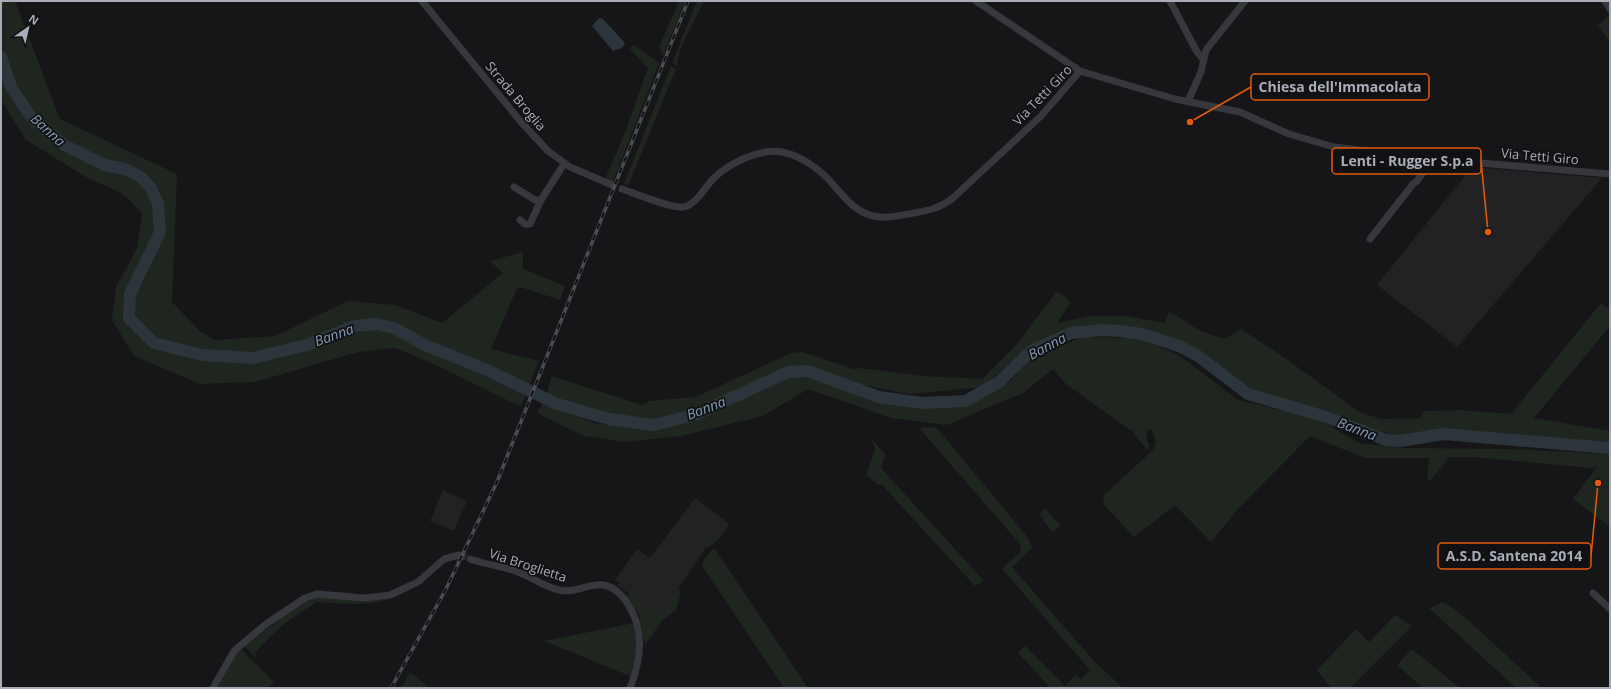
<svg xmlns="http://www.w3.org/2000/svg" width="1611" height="689" font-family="'Open Sans',sans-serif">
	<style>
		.built { fill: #222225 }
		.green { fill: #1e261f }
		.water { fill: #2c353c }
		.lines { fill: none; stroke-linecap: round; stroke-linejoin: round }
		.river { stroke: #2c353c; stroke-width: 12 }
		.minor-tunnel { stroke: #333438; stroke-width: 7; stroke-dasharray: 7 3.5; stroke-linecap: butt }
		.minor { stroke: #37383d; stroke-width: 7 }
		.rail-casing { stroke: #4a4c52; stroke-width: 3.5 }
		.rail { stroke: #111113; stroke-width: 2; stroke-dasharray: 6; stroke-linecap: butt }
		.labels { text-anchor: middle; stroke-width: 3.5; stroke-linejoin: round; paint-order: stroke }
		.street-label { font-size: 13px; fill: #a8adb8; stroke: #111113 }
		.water-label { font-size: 14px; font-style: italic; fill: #7f9bb3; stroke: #111113 }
		.leader { fill: none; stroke: #e8590c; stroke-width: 1.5 }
		.callout-dot { fill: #e8590c; stroke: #111113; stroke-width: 1.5 }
		.callout { fill: #111113; stroke: #e8590c; stroke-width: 1.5 }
		.callout-label { font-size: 14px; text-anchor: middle; font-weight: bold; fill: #a8adb8 }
	</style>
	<rect width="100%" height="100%" fill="#161618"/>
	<path class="built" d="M1472,167L1602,178L1457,347L1377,285Z
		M443,490L467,501L454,531L430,521Z
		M695,498L725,520L660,615L637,598L617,586L619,583L615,580L637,549L650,558Z"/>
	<path class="green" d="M1,1H15L60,119L177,174L172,302L200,331L215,340L275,336L348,301L395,305L442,323L503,273L490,261L523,252V269L565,286L560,300L520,287L517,288L491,349L539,361L521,407L434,364L395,348L358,352L255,382L200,384L134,356L112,320L116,287L137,248L142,213L123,194L86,177L26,140L1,100Z
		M679,1H685L663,56L659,47Z
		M697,1H704C695,21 679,44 677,66L672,63Z
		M1607,17H1610V42L1598,26Z
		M634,45L659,63L613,182L605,179L624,135L648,68L630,49Z
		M671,66L676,69L628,186L624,184Z
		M1057,291L1071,302L1057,323L1090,316H1127L1165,323L1169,311L1200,331L1224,339L1241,329L1282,356L1361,413L1382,419L1420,418L1425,411L1459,410L1511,414L1601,303L1610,310V326L1534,418L1610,431V444L1441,432L1398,436L1343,421L1312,408L1268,398L1237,384L1207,360L1179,340L1141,330L1104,325L1072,329L1034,346L1020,354L983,387L909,394L855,383L808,366L787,369L698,410L658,421L611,418L546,395L552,376L642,405L649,401L696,397L791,353L802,352L853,369L860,368L923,376L982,379L1017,344Z
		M1084,337L1138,338L1179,355L1238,400L1318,419L1359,443L1405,448L1510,449L1610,454V527L1573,499L1597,467L1591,468L1474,457H1450L1430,481L1427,478L1429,458H1365L1310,436L1238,509L1211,542L1175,505L1134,537L1104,505L1103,496L1153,450L1156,442L1151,429L1148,430L1146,438L1150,446L1147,450L1133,432L1066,384L1053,369L1023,393L947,425L891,418L808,389L763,416L681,436L624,442L584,436L537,413L543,402L596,424L653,428L696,419L787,378L806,375L875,401L919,407L968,405L1011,380L1036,354Z
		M936,427L1025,534L1033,547L1012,567L1094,661L1123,688H1051L1018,653L1025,646L1065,686L1076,675L1081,679L1090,670L1002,569L1021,551L1020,544L919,428Z
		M871,438L885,454L881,468L984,581L975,586L882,485L877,484L866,475L875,449Z
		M1045,509L1061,526L1052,532L1039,514Z
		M725,520L729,524C723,535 717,543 705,549Z
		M714,548L808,688H784L702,566L704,559Z
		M424,580C383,610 362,604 316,602L284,624L255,652L257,659L244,646L305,600L321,596L387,597Z
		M678,588L681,591L676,610L662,621L645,645L639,614L626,597L630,593L660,615Z
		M1442,602L1449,605L1469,621L1542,688H1516L1429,608Z
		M1395,615L1412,626L1350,688H1331L1317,670L1356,629L1369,642Z
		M634,623C639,644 637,656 630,676L544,641Z
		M240,648L274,682L267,688H217L232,658Z
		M1412,649L1460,688H1423L1397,665Z
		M410,672L429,688H401Z"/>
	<path class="water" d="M599,18L603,19L625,43L622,48L613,51L592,26Z"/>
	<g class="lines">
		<path class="river" d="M1,57L11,87L31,117L64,145L104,165L125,169L141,177L151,188L158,203L160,232L130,294L129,318L154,343L202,355L253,358L307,345L354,326L377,324L394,328L425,345L487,370L557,404L609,419L654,425L697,414L788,372L808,371L879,397L922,403L966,401L999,382L1031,351L1071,333L1102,330L1120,331L1142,334L1179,346L1198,356L1248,394L1326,417L1386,440L1400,441L1444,434L1610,448"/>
		<path class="minor-tunnel" d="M610,184L622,189
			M459,555L470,559"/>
		<path class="minor" d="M422,1L521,122L548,151L570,167L610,184
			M976,1L1080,71
			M1170,1L1197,52L1203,59
			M1605,1L1610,9
			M1188,101L1201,72L1206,50L1245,1
			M514,187L535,200H541
			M622,189C634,193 672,209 683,207C695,206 705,187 713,179C729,163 760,148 782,152C799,155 818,168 829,180C841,193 854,212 873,216C885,219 897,216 909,214C926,211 940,209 954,197L1041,116L1080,71L1175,99L1240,112L1289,134L1334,147L1433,159L1610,174
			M520,220L525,224H530L541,200L564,164
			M1370,239L1413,184L1417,181L1433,159
			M470,559C486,565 504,566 520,573C533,578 545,587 559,590C574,594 589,583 604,585C614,587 620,593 626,601C645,629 642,657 630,688
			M1593,593L1610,609
			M213,688L234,651L266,624L305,598L317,594L364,598L390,595L418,582L444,559L459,555"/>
		<g class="rail-casing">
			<path id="rail" d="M391,688L446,589L497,482L688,1"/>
		</g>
		<use href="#rail" class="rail"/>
	</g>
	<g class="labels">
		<g class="street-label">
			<text transform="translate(1042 95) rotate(-46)" y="5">Via Tetti Giro</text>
			<text transform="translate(516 96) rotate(50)" y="5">Strada Broglia</text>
			<text transform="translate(1540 156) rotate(5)" y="5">Via Tetti Giro</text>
			<text transform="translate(528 565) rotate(18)" y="5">Via Broglietta</text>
		</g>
		<g class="water-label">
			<text transform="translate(48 130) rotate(42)" y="5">Banna</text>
			<text transform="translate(334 335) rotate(-20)" y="5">Banna</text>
			<text transform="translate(1047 346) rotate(-28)" y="5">Banna</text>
			<text transform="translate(706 408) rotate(-21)" y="5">Banna</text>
			<text transform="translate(1357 429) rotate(21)" y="5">Banna</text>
		</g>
	</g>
	<path class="leader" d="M1190 122L1251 87M1488 232L1481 161M1598 483L1591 556"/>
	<g class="callout-dot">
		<circle cx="1190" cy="122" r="4"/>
		<circle cx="1488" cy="232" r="4"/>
		<circle cx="1598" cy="483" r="4"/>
	</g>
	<g class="callout">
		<rect x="1251" y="74" width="178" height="26" rx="4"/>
		<rect x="1332" y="148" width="149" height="26" rx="4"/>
		<rect x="1438" y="543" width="153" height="26" rx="4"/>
	</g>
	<g class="callout-label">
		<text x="1340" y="92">Chiesa dell'Immacolata</text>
		<text x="1407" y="166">Lenti - Rugger S.p.a</text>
		<text x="1514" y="561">A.S.D. Santena 2014</text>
	</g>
	<rect width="1611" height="689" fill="none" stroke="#a8adb8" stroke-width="4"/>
	<g transform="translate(28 28) rotate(34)" stroke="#111113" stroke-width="3" paint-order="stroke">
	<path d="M0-3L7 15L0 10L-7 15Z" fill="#a8adb8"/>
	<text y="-6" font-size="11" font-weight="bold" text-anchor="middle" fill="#a8adb8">N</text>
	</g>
</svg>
